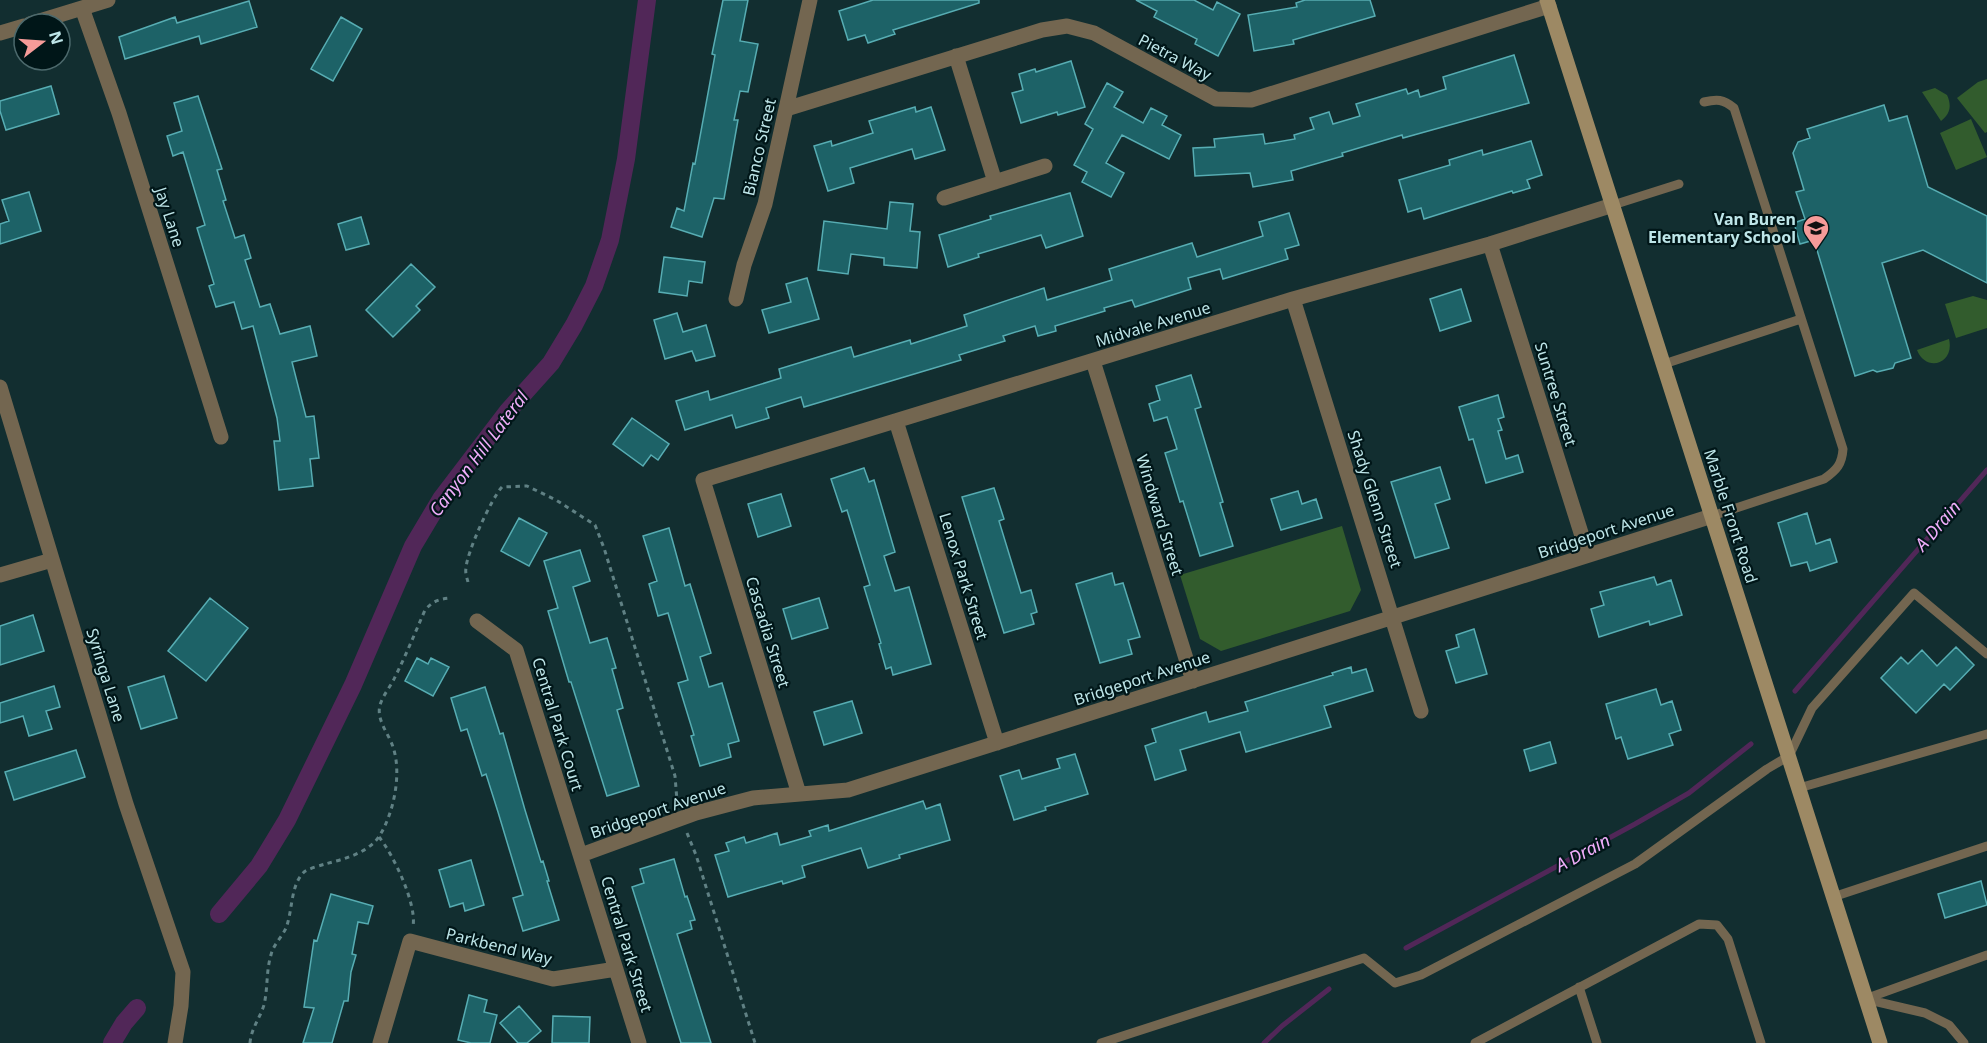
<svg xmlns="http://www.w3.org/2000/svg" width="1987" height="1043" font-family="'Noto Sans',sans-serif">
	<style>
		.green { fill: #325c2d }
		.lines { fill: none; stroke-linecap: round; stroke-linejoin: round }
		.stream { stroke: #512758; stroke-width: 5 }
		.canal { stroke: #512758; stroke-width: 18 }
		.building { fill: #1d6267; stroke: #57adb3; stroke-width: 1.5 }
		.path { stroke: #608184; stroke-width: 3; stroke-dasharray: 4.5 4.5; stroke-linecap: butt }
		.lane { stroke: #736650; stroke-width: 9 }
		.street { stroke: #736650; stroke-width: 15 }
		.secondary { stroke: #9d8964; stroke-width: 15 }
		.labels { text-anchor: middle; stroke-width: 4.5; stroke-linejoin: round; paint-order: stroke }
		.street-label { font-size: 16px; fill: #bee6e9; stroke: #001618 }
		.poi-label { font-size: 16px; font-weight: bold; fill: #bee6e9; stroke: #001618; text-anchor: end }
		.water-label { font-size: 18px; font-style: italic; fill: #efadfa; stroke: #001618 }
	</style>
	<rect width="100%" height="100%" fill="#122e30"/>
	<path class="green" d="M1987,79V132L1985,133L1957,98L1978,82Z
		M1935,88L1947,95C1952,106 1950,114 1941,121L1922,92Z
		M1971,119L1987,157L1956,170L1940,133Z
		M1973,296L1987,300V328L1956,338L1945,304Z
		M1949,339C1955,364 1926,373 1917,350Z
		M1342,526L1361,590L1350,611L1221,651L1200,639L1180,575Z"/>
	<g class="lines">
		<path class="stream" d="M1795,691L1987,470
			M1406,948L1635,824L1689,793L1751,744
			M1264,1043L1282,1026L1329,989"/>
		<path class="canal" d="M219,914L259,866L287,820L353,685L413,546L441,499L508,411L551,363L574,325L594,286L610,240L626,159L647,0
			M112,1043L124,1023L137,1008"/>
	</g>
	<path class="building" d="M723,0H748L740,41L758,44L748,92L740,91L734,120H738L724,199L714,198L702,237L671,227L677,208L684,211L693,163L695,164L715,55L712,54Z
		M873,0H979V3L893,30L895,34L868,43L865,35L848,40L839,11Z
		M1136,0H1194L1213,10L1217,2L1240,14L1218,56L1195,44L1197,39L1154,17L1157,11Z
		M1305,0H1370L1375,16L1293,40L1294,44L1254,51L1248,15L1297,7L1296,3Z
		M249,1L257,27L201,44L199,36L125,59L119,37L175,17L177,23Z
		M341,17L362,29L333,81L311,69Z
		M1514,55L1529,103L1403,138L1402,135L1342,153L1343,156L1291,171L1293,180L1253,187L1250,173L1195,176L1193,148L1215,147L1214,139L1263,134L1265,144L1295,139L1294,135L1314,129L1310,118L1329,112L1333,124L1360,116L1356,104L1406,89L1408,94L1418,90L1420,97L1446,89L1443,77Z
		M1071,61L1085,107L1058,115L1057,112L1021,123L1012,93L1023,90L1019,74L1035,69L1036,72Z
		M1107,83L1123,92L1114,107L1143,123L1151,108L1167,116L1162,125L1181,135L1169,159L1122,135L1106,163L1124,173L1111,197L1082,182L1087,172L1074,165L1093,129L1085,124Z
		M51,86L59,114L6,130L0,111V101Z
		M198,96L222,169L217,170L226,200L223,201L235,238L244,235L251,258L245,260L260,307L270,304L280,334L310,326L317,356L292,362L306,417L314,416L319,458L310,459L313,486L279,490L274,441H280L277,418L253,326L242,329L234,302L216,307L209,286L214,284L197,228L205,225L183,152L173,156L167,136L182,131L174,103Z
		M1884,105L1889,121L1907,116L1928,187L1987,216V283L1923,250L1882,263L1911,358L1895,363L1893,368L1877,372L1873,370L1855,376L1814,240L1800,244L1794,223L1805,219L1796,192L1804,190L1793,153L1798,142L1810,138L1807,129Z
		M915,107L916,112L931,107L945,150L915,159L912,149L850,168L854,183L828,191L814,146L831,141L832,146L873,133L869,121Z
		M1531,141L1542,175L1527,180L1530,188L1513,193L1512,191L1424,219L1421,208L1408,212L1399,180L1450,165L1449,160L1482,150L1483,155Z
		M29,192L41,231L0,244V224L9,221L2,200Z
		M1070,193L1083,236L1046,248L1041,235L978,254L979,257L948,267L939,235L991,219L990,216Z
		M890,202L913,204L910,231L920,232L917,268L884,265V258L851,254L848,274L818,270L824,221L887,229Z
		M1289,213L1299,245L1285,249L1288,259L1223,279L1220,269L1188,278L1191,289L1135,307L1132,300L1104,308L1105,311L1055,326L1056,331L1038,336L1035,326L1003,336L1005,341L959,355L961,360L804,407L801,397L766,408L769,418L736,428L732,415L685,430L676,401L708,391L710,400L781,378L779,369L851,347L854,357L910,340L911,344L967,326L964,315L1044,288L1047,300L1112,280L1109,269L1192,243L1197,257L1263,236L1259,222Z
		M361,217L369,244L346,250L338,224Z
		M664,257L705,262L702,283L689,281L687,296L659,292Z
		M411,264L435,287L416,306L420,310L393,337L366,310Z
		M807,278L819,319L769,333L762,310L791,302L786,284Z
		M1461,289L1471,321L1440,331L1430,299Z
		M677,313L683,332L706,325L715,356L696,361L692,351L665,359L654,320Z
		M1191,375L1201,407L1195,409L1223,502L1220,503L1233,546L1200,556L1183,501L1180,502L1165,453L1177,449L1167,417L1154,421L1149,404L1160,400L1156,386Z
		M1498,395L1504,417L1498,419L1502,430L1498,431L1506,459L1518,455L1523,472L1486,483L1473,439L1469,440L1459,407Z
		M632,418L669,444L658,460L651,455L643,466L613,444Z
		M1440,467L1450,499L1435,504L1449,548L1415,558L1391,482Z
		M864,468L869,482L874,480L895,552L884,556L895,591L909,587L931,664L893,675L891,667L886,669L879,644L881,643L864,587L870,585L847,510L842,512L831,479Z
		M994,488L1004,519L999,521L1021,593L1031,590L1037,612L1031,614L1034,624L1004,633L962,497Z
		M1298,491L1302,504L1316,499L1322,518L1281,530L1271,499Z
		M781,494L791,526L758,537L748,504Z
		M1807,513L1816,544L1830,539L1837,562L1810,571L1807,562L1791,566L1778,523Z
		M519,518L547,533L529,566L501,551Z
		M669,528L685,586L690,584L711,653L700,657L709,687L722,683L739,741L728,744L731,757L700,766L691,736L694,735L678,683L688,680L668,613L658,616L649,584L657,581L643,536Z
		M580,550L590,581L573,587L590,643L607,638L616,668L612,669L623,708L617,710L639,786L607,796L571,682H569L548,611L558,608L544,561Z
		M1112,573L1115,585L1123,583L1140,637L1128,640L1132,654L1100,663L1076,584Z
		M1654,577L1657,585L1671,580L1682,615L1650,625L1649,621L1599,637L1591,609L1604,605L1600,592Z
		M210,598L248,628L206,681L168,651Z
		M819,598L828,628L792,639L783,609Z
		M33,615L44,651L0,665V626Z
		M1474,629L1487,674L1456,683L1446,651L1459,647L1456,635Z
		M1956,647L1974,665L1950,690L1944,684L1916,713L1881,678L1901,657L1908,664L1922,650L1937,666Z
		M417,658L428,664L431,658L449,667L433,696L405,681Z
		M1351,667L1352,673L1366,669L1373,691L1324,706L1331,727L1246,752L1240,732L1180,750L1186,770L1155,780L1145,746L1156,742L1152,729L1206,712L1209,722L1248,711L1245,702L1333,675L1332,673Z
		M164,676L177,718L141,729L128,687Z
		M54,686L60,707L46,711L52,729L29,736L23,716L0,723V703Z
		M485,687L500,734L503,733L525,810L541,862L543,861L549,881H547L559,920L523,931L513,898L523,895L498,812L486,774L482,776L467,729L461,731L451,698Z
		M1656,689L1661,705L1672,701L1681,730L1669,734L1673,745L1628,759L1621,737L1616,739L1606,704Z
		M852,701L862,733L824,745L814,712Z
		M1550,742L1556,763L1530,771L1524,750Z
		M76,750L85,777L14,800L5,772Z
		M1075,754L1088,794L1045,807L1046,810L1014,820L1000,776L1019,770L1022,779L1060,768L1057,759Z
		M923,801L926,809L940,804L950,840L899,855L900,858L868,868L861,848L802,866L805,877L783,884L782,881L728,897L715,855L729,851L726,843L744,837L746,843L777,833L780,845L811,836L809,831L828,825L829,831Z
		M674,859L685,897L687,896L695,920L690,921L692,929L677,934L711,1043H681L632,887L644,883L640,869Z
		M471,860L484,905L465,911L463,903L450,907L439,870Z
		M1981,881L1987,905L1945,918L1938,894Z
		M331,894L373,906L368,924L358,922L352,954L356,955L351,972L348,1001H344L332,1043H303L314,1008L304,1007L314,940L317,941Z
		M469,995L487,1000L484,1012L497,1015L490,1043H471L458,1040Z
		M519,1006L541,1031L527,1043H518L500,1023Z
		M553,1016L590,1017L589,1043H552Z"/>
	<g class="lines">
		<path class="path" d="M468,582C467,578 465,573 466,568C467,552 491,499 502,487L527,486L556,500L595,525L604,548L675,776L677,801
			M687,833L696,855L755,1043
			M379,837C393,854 417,904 413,926
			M250,1043C251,1029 260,1018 264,1005C268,988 266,971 271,955C273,945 282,937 286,928C293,910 290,886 304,872C310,868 319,866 325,864C344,859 369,853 380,835C394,812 402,773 393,747C389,734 376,720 380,705C383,695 391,686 395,677C406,655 415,633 425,610C432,602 438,599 450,598"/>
		<path class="lane" d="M1704,102C1717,99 1723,99 1734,108L1843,449C1842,464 1837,470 1824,479L1712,516
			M1613,205L1679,184
			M1664,364L1801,319
			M1799,788L1987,734
			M1833,897L1987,846
			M1579,987L1597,1043
			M1865,999L1987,955
			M1865,999L1925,1013L1949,1025L1964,1043
			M1101,1043L1364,958L1395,983L1421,975L1635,864L1767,769L1789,756L1812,708L1914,593L1987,654
			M1475,1043L1699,924L1717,925L1728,939L1761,1043"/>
		<path class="street" d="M82,8L119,113L221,437
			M30,24L108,0
			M0,33L24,26
			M956,56L995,182
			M786,109L1042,30L1067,26L1094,33L1216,99L1251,100L1549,6
			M944,198L1045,166
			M1490,244L1588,555
			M736,299L744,265L765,204L810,0
			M1293,299L1421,711
			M1093,361L1193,681
			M0,387L126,804L183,972L181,1006L175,1043
			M896,421L997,743
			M0,575L52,560
			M477,621L516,650L639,1043
			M799,794L703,480L1293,299L1490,244L1613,205
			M581,855L696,813L753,798L848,790L1712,516
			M380,1043L410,941L553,979L616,969"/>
		<path class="secondary" d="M1547,0L1880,1043"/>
	</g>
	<defs>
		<g id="school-pin" transform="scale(1.35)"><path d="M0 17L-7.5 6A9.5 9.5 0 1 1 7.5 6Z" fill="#f59b99" stroke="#001618"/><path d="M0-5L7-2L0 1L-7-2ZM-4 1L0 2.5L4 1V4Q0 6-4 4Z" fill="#111"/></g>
	</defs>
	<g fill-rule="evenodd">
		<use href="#school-pin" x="1816" y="228"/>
	</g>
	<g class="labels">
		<g class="street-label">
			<text transform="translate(1175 57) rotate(28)" y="6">Pietra Way</text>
			<text transform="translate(759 147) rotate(-77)" y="6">Bianco Street</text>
			<text transform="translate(170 217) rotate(72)" y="6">Jay Lane</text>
			<text transform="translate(1153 324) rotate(-17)" y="6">Midvale Avenue</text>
			<text transform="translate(1556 394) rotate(73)" y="6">Suntree Street</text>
			<text transform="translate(1375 499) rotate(72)" y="6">Shady Glenn Street</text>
			<text transform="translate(1160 515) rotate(73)" y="6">Windward Street</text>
			<text transform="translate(1731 516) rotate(72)" y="6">Marble Front Road</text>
			<text transform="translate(1606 531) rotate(-18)" y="6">Bridgeport Avenue</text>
			<text transform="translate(964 576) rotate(73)" y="6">Lenox Park Street</text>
			<text transform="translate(768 632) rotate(73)" y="6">Cascadia Street</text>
			<text transform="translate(106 675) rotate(73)" y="6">Syringa Lane</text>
			<text transform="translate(1142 678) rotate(-18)" y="6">Bridgeport Avenue</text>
			<text transform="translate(558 724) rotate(73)" y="6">Central Park Court</text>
			<text transform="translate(658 810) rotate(-19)" y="6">Bridgeport Avenue</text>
			<text transform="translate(627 944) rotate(73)" y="6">Central Park Street</text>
			<text transform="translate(499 946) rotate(14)" y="6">Parkbend Way</text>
		</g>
		<g class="poi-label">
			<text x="1796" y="225">Van Buren<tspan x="1796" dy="18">Elementary School</tspan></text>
		</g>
		<g class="water-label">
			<text transform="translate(479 454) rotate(-53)" y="6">Canyon Hill Lateral</text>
			<text transform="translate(1938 526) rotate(-49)" y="6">A Drain</text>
			<text transform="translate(1583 853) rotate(-28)" y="6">A Drain</text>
		</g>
	</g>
	<g transform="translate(42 42) rotate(73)"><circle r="28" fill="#001618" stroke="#4c696c" stroke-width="1.5"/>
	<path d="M0-4.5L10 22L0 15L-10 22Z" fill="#f59b99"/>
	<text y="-9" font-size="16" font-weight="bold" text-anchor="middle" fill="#bee6e9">N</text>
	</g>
</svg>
